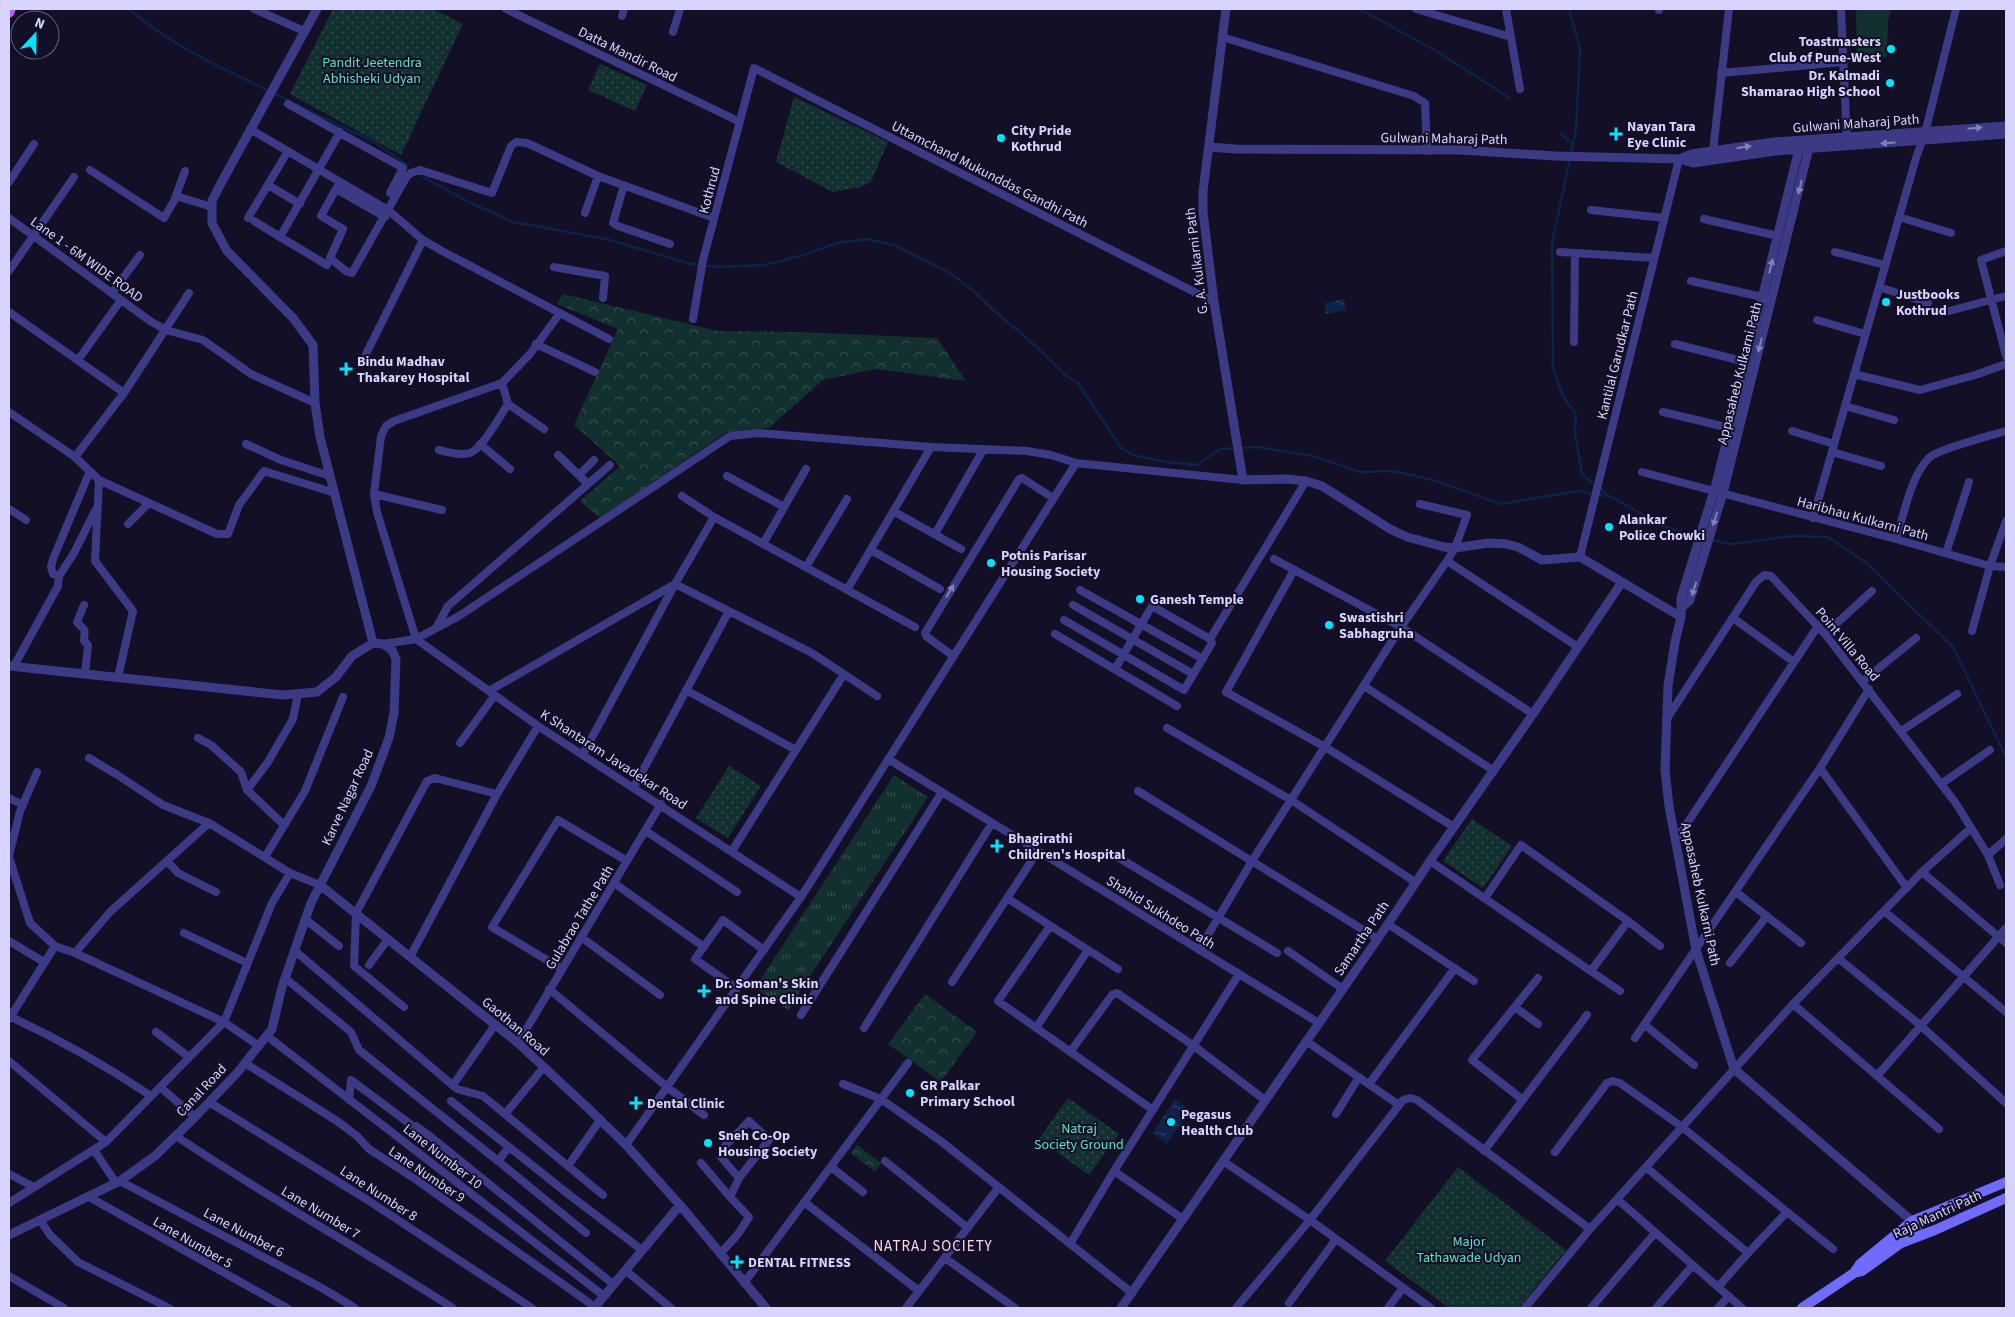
<svg xmlns="http://www.w3.org/2000/svg" width="2015" height="1317" font-family="'Source Sans 3',sans-serif">
	<style>
		.grass { fill: url(#grass-tufts) }
		.forest { fill: url(#forest-crowns) }
		.park { fill: url(#park-dots) }
		.pitch { fill: #12302f }
		.water { fill: url(#water-ripples) }
		.lines { fill: none; stroke-linecap: round; stroke-linejoin: round }
		.stream { stroke: #0c2248; stroke-width: 2.5 }
		.minor { stroke: #3d3a85; stroke-width: 8 }
		.tertiary { stroke: #3d3a85; stroke-width: 9 }
		.secondary { stroke: #6f6bff; stroke-width: 10 }
		.primary { stroke: #c25bff; stroke-width: 11 }
		.oneway { fill: #837fbc }
		.poi-dot { fill: #00e5ff; stroke: #130f26; stroke-width: 2 }
		.labels { text-anchor: middle; stroke-width: 4; stroke-linejoin: round; paint-order: stroke }
		.poi-label { font-size: 14px; font-weight: bold; fill: #d9d4ff; stroke: #130f26; text-anchor: start }
		.street-label { font-size: 14px; fill: #d9d4ff; stroke: #130f26 }
		.park-label { font-size: 14px; fill: #5fe0c0; stroke: #130f26 }
		.neighbourhood-label { font-size: 15px; letter-spacing: 1px; fill: #ffd6f0; stroke: #130f26 }
	</style>
	<defs>
		<pattern id="grass-tufts" width="24" height="20" patternUnits="userSpaceOnUse" patternTransform="scale(1.25)"><rect width="24" height="20" fill="#12302f"/><path d="M3 7l-1-3M5 7V3M7 7l1-3M15 17l-1-3M17 17v-4M19 17l1-3" fill="none" stroke="#344d4e"/></pattern>
		<pattern id="forest-crowns" width="20" height="18" patternUnits="userSpaceOnUse" patternTransform="scale(1.25)"><rect width="20" height="18" fill="#12302f"/><path d="M2 6a3 3 0 1 1 6 0M12 15a3 3 0 1 1 6 0" fill="none" stroke="#344d4e"/></pattern>
		<pattern id="park-dots" width="8" height="8" patternUnits="userSpaceOnUse" patternTransform="scale(1.25)"><rect width="8" height="8" fill="#12302f"/><path d="M2 2h.1M6 6h.1" fill="none" stroke="#344d4e" stroke-width="1.8" stroke-linecap="round"/></pattern>
		<pattern id="water-ripples" width="26" height="14" patternUnits="userSpaceOnUse" patternTransform="scale(1.25)"><rect width="26" height="14" fill="#0c2248"/><path d="M2 4q2-2 4 0t4 0M15 11q2-2 4 0t4 0" fill="none" stroke="#2f4163"/></pattern>
	</defs>
	<rect width="100%" height="100%" fill="#130f26"/>
	<path class="grass" d="M894,775L928,797L788,1010L755,988Z"/>
	<path class="forest" d="M563,294L718,331L799,332L937,338L966,381L876,369L823,380L769,428L727,432L600,518L580,501L620,466L574,425L618,329L557,304Z
		M925,994L977,1032L941,1082L888,1044Z
		M857,1145L881,1163L875,1172L851,1153Z"/>
	<path class="park" d="M333,9H434L463,24L401,155L290,94Z
		M600,64L647,85L635,111L588,90Z
		M794,97L888,142L871,182L861,187L833,192L776,162Z
		M729,766L761,786L728,838L696,818Z
		M1472,819L1512,846L1483,888L1443,861Z
		M1068,1098L1119,1134L1089,1175L1039,1139Z
		M1458,1167L1566,1250L1519,1308H1449L1385,1261Z"/>
	<path class="pitch" d="M1856,9H1891L1888,22L1887,57L1857,59Z"/>
	<path class="water" d="M1344,299L1346,310L1326,314L1324,303Z
		M1175,1100L1190,1110L1167,1144L1152,1133Z"/>
	<g class="lines">
		<path class="stream" d="M129,9C176,50 235,74 290,101
			M1360,9L1436,51L1510,98
			M1569,9L1580,49L1576,130L1552,243L1553,368L1564,398L1576,414L1575,433L1582,475L1596,485
			M295,104L376,143L407,165
			M1561,134L1573,144
			M423,177L469,202L513,222L606,239L691,264L719,267L764,265L804,255L837,243L866,239L894,245L947,271L970,288L992,309L1036,346L1065,375L1078,383L1121,448L1133,455L1166,462L1197,465L1220,449L1258,447L1313,456L1360,472L1393,471L1433,480L1501,504L1579,491L1612,497L1660,525L1697,537
			M1600,488L1609,496
			M1710,540L1732,544L1792,536L1828,537L1865,562L1953,647L2006,757"/>
		<path class="minor" d="M254,9L304,31
			M506,9L740,122
			M1416,9L1511,37
			M1506,9L1520,89
			M1841,9L1847,142
			M1659,10V9
			M622,16L624,9
			M673,32L680,9
			M1222,37L1414,96L1425,103L1427,151
			M1721,73L1843,62
			M288,104L403,168L390,193
			M250,129L388,210L423,240L442,251L609,339
			M1713,151L1729,9
			M90,170L164,218L174,201L185,171
			M9,182L34,144
			M340,182L321,216L343,229L330,258L346,271L352,273L407,176L411,173L420,170L492,193L511,146L516,142L527,143L598,176L714,218
			M268,185L300,204
			M624,185L613,223L618,226L670,244
			M336,189L385,217
			M176,196L212,207
			M1591,210L1664,218
			M585,213L598,176
			M1899,217L1951,233
			M9,218L150,321L166,330L203,340L251,374L315,403
			M248,218L288,151
			M1704,219L1778,236
			M254,221L280,237
			M2006,251L1981,260L2006,356
			M1560,252L1654,258
			M1835,252L1885,265
			M327,265L280,237L340,132
			M554,267L605,276L603,298
			M9,271L74,177
			M1691,281L1767,298
			M1879,287L1928,303
			M112,293L140,255
			M1949,311L2006,296
			M9,312L124,393
			M560,313L530,354L502,383L394,421L386,426L381,436L374,494L377,512L416,639L538,726L801,897
			M693,319L703,260L754,68L1214,302
			M1817,320L1865,334
			M1574,342L1575,253
			M536,344L595,372
			M1675,344L1746,362
			M366,354L423,240
			M78,360L121,300
			M1854,374L1920,390L1975,375L2006,364
			M508,404L544,429
			M1845,406L1894,420
			M9,412L75,457L99,480L217,534H228L239,505L264,471L335,493
			M1663,412L1730,428
			M1792,431L1834,444
			M246,444L281,460L330,476
			M480,444L510,469
			M439,450C448,452 460,456 470,453C483,448 500,416 508,404L502,383
			M1832,452L1881,466
			M558,455L588,484
			M75,457L124,393L189,293
			M90,471L53,559L51,567L53,574L59,576L74,553L95,511
			M1642,472L1896,539L1990,566L2006,567
			M580,474L594,460
			M727,476L784,507
			M99,480L95,561L133,611L118,677
			M374,494L442,510
			M682,496L714,517L915,627
			M9,509L26,520
			M893,511L961,549
			M1813,518L1916,158L1925,133L1956,9
			M128,524L149,503
			M935,534L983,450
			M1896,539C1904,515 1911,474 1930,457C1939,449 1992,435 2006,431
			M763,544L806,469
			M871,550L940,589
			M1946,553L1969,482
			M1580,557L1679,159
			M1274,559L1401,627L1533,714
			M1447,561L1578,647
			M806,567L847,499
			M1294,570L1226,692L1325,747L1454,827
			M847,590L931,447
			M1080,590L1203,659
			M84,605L77,622C86,633 85,625 84,641L88,645L85,674
			M1073,605L1193,674
			M1733,618L1794,662
			M1064,620L1184,690L1212,643L1210,639
			M436,628L448,606L610,465
			M1972,631L1990,566L2006,521
			M1055,634L1177,706
			M1825,634L1872,591
			M383,644L416,639L459,616L730,436L759,433L931,447L1027,451L1051,455L1076,463L1243,480
			M953,656L926,636L925,633L1019,479L1022,478L1053,498
			M14,666L58,586L59,576
			M1115,669L1152,606L1210,639L1306,481
			M1863,681L1916,638
			M1364,686L1494,771
			M686,690L796,750
			M489,691L675,584L714,517
			M1666,720L1756,582L1764,575L1771,576L1825,634L1955,802L1988,855L2000,885
			M1167,728L1291,800L1415,882
			M1901,731L1957,694
			M198,738L211,745L241,772L247,790L284,825
			M460,743L495,695
			M583,754L675,584L812,653L877,696
			M89,758L116,774L163,805L209,823L290,873L320,885
			M888,759L1319,1023
			M1820,768L1907,888
			M1941,784L1990,750
			M634,787L729,611
			M247,790L268,762L293,719L298,694
			M1138,791L1378,939
			M9,798L23,805
			M646,831L737,892
			M1676,840L1818,626
			M732,851L844,674
			M1111,853L1277,953
			M1988,855L2006,839
			M9,856L20,811L37,772
			M9,857L30,923L55,946L75,953L224,1022L259,1046
			M265,857L305,791L343,697
			M167,861L178,873L216,892
			M1430,861L1620,991
			M1922,872L2006,943
			M614,883L704,947
			M1736,892L1801,943
			M1007,898L1118,969
			M1485,898L1521,845L1628,921L1591,971
			M1884,911L2006,1012
			M305,919L339,946
			M1628,921L1660,946
			M1388,924L1474,981
			M1050,926L998,1001L1153,1110
			M184,933L247,963
			M581,937L660,995
			M9,941L44,962
			M294,950L457,1089L483,1096L603,1195
			M1199,950L1252,861L1401,627L1447,561L1455,548L1467,515L1420,504
			M1288,951L1343,989
			M75,953L110,912L209,823
			M410,957L497,794L538,726
			M1838,958L1920,1025L2006,1103
			M1730,963L1767,916
			M369,965L388,939
			M562,969L492,927L558,820L627,861
			M285,978L351,1032L359,1050L498,1161L509,1147
			M952,982L1038,851
			M736,988L695,959L723,920L764,950
			M549,989L667,1087L704,1115
			M1793,1004L1939,1129
			M404,1007L354,966L356,913L427,781L435,778L497,794
			M1515,1007L1538,1024
			M801,1015L942,792
			M9,1016C59,1039 105,1065 151,1096
			M9,1019L55,946
			M1645,1025L1694,1065
			M864,1028L992,823
			M1036,1028L1088,950
			M156,1032L189,1057
			M267,1036L604,1296
			M1635,1038L1820,768L1869,689
			M1306,1041L1399,1105
			M518,1043L661,804
			M1070,1052L1112,995L1117,993L1194,1046L1265,1100
			M9,1061L106,1142
			M245,1063L337,1121L357,1136L369,1149L418,1181L595,1307
			M1877,1076L2006,928
			M843,1084L881,1099L942,1142L1132,1293
			M1369,1084L1455,968
			M453,1085L495,1025
			M160,1087L195,1117
			M349,1100L351,1080L414,1127L416,1126L431,1137L613,1284
			M1523,1100L1472,1060L1538,978
			M451,1101L572,1197L642,1250
			M209,1102L366,1199L532,1308
			M506,1113L544,1067
			M1336,1114L1359,1077
			M176,1136C267,1197 362,1250 453,1308
			M626,1145L801,897L1076,463
			M94,1150L116,1183
			M1484,1151L1587,1015
			M1555,1152L1607,1083L1613,1081L1620,1083L1682,1127L1833,1249
			M498,1161L586,1233
			M885,1161L968,1228
			M1223,1161L1310,1220L1431,1308
			M701,1163L730,1197
			M568,1166L600,1120
			M831,1167L863,1192
			M1647,1168L1748,1253L1718,1287
			M1114,1171L1183,1219
			M9,1174L34,1187
			M120,1181L322,1288L355,1308
			M89,1197L287,1308
			M1617,1199L1742,1308
			M804,1202L919,1291
			M9,1203L106,1142L224,1022L272,903L290,873
			M40,1220L50,1235L78,1262L169,1308
			M1070,1244L1114,1171L1239,974
			M1748,1253L1786,1213
			M720,1254L738,1234L749,1217L730,1197L739,1178L721,1157L723,1148L749,1121L769,1140L739,1178
			M945,1258L1015,1308
			M625,1270L671,1308
			M9,1276L64,1308
			M744,1283L908,1063
			M1289,1303L1336,1239
			M906,1308L999,1187
			M1236,1308L1310,1220L1403,1100L1410,1098L1417,1100L1590,1229
			M1388,1308L1403,1288
			M1525,1308L1590,1229L1793,1004L1922,872L1971,828
			M1591,1308L1655,1233
			M1656,1308L1693,1265
			M1718,1308L1729,1296"/>
		<path class="tertiary" d="M317,9L220,185L212,201V223L227,251L293,318L313,345L315,403L320,437L373,643
			M1226,9L1203,191V212L1214,302L1243,480L1286,479L1306,481L1322,486L1390,529L1407,537L1444,547L1455,548L1489,543L1506,544L1518,547L1542,560L1580,557L1681,617
			M1801,141L1716,484L1681,598V617L1675,642L1668,686L1665,770L1669,806L1696,950L1734,1069L1912,1221L1921,1235
			M1209,147L1236,149L1461,150L1555,156L1679,159L1693,163L1775,151L2006,134
			M1679,159L1692,154L1774,142L2006,126
			M1682,607L1690,600L1723,493L1811,140
			M9,666L283,695L317,692L336,677L352,656L373,643
			M320,885L518,1043L590,1110L626,1145L680,1205L766,1308
			M9,1235L120,1181L155,1156L195,1117L237,1073L272,1029L282,987L311,903L371,786L389,738L394,713L396,659L392,650L383,644L373,643
			M594,1308L680,1205
			M1121,1308L1388,924L1430,861L1533,714L1622,582"/>
		<path class="secondary" d="M1854,1273L1860,1264L1912,1221L2006,1182
			M1802,1308L1854,1273L1862,1271L1901,1243L1935,1230L2006,1198"/>
		<path class="primary" d="M9,12L10,9"/>
	</g>
	<defs><path id="oneway-solid" d="M-6-.8H1V-3.2L6.5 0L1 3.2V.8H-6Z" transform="scale(1.25)"/></defs>
	<g class="oneway">
		<use href="#oneway-solid" transform="translate(1975 128) rotate(-5)"/>
		<use href="#oneway-solid" transform="translate(1888 143) rotate(176)"/>
		<use href="#oneway-solid" transform="translate(1744 147) rotate(-9)"/>
		<use href="#oneway-solid" transform="translate(1800 187) rotate(104)"/>
		<use href="#oneway-solid" transform="translate(1771 266) rotate(-76)"/>
		<use href="#oneway-solid" transform="translate(1760 345) rotate(104)"/>
		<use href="#oneway-solid" transform="translate(1715 519) rotate(107)"/>
		<use href="#oneway-solid" transform="translate(1694 589) rotate(108)"/>
		<use href="#oneway-solid" transform="translate(950 591) rotate(-59)"/>
	</g>
	<g class="poi-dot">
		<circle cx="1891" cy="49" r="5"/>
		<circle cx="1890" cy="83" r="5"/>
		<path d="M1613.5 126.5h5v5h5v5h-5v5h-5v-5h-5v-5h5z"/>
		<circle cx="1001" cy="138" r="5"/>
		<circle cx="1886" cy="302" r="5"/>
		<path d="M343.5 361.5h5v5h5v5h-5v5h-5v-5h-5v-5h5z"/>
		<circle cx="1609" cy="527" r="5"/>
		<circle cx="991" cy="563" r="5"/>
		<circle cx="1140" cy="599" r="5"/>
		<circle cx="1329" cy="625" r="5"/>
		<path d="M994.5 838.5h5v5h5v5h-5v5h-5v-5h-5v-5h5z"/>
		<path d="M701.5 983.5h5v5h5v5h-5v5h-5v-5h-5v-5h5z"/>
		<circle cx="910" cy="1093" r="5"/>
		<path d="M633.5 1095.5h5v5h5v5h-5v5h-5v-5h-5v-5h5z"/>
		<circle cx="1171" cy="1122" r="5"/>
		<circle cx="708" cy="1143" r="5"/>
		<path d="M734.5 1254.5h5v5h5v5h-5v5h-5v-5h-5v-5h5z"/>
	</g>
	<g class="labels">
		<g class="poi-label">
			<text x="1881" y="46" text-anchor="end">Toastmasters<tspan x="1881" dy="16">Club of Pune-West</tspan></text>
			<text x="1880" y="80" text-anchor="end">Dr. Kalmadi<tspan x="1880" dy="16">Shamarao High School</tspan></text>
			<text x="1627" y="131">Nayan Tara<tspan x="1627" dy="16">Eye Clinic</tspan></text>
			<text x="1011" y="135">City Pride<tspan x="1011" dy="16">Kothrud</tspan></text>
			<text x="1896" y="299">Justbooks<tspan x="1896" dy="16">Kothrud</tspan></text>
			<text x="357" y="366">Bindu Madhav<tspan x="357" dy="16">Thakarey Hospital</tspan></text>
			<text x="1619" y="524">Alankar<tspan x="1619" dy="16">Police Chowki</tspan></text>
			<text x="1001" y="560">Potnis Parisar<tspan x="1001" dy="16">Housing Society</tspan></text>
			<text x="1150" y="604">Ganesh Temple</text>
			<text x="1339" y="622">Swastishri<tspan x="1339" dy="16">Sabhagruha</tspan></text>
			<text x="1008" y="843">Bhagirathi<tspan x="1008" dy="16">Children's Hospital</tspan></text>
			<text x="715" y="988">Dr. Soman's Skin<tspan x="715" dy="16">and Spine Clinic</tspan></text>
			<text x="920" y="1090">GR Palkar<tspan x="920" dy="16">Primary School</tspan></text>
			<text x="647" y="1108">Dental Clinic</text>
			<text x="1181" y="1119">Pegasus<tspan x="1181" dy="16">Health Club</tspan></text>
			<text x="718" y="1140">Sneh Co-Op<tspan x="718" dy="16">Housing Society</tspan></text>
			<text x="748" y="1267">DENTAL FITNESS</text>
		</g>
		<g class="street-label">
			<text transform="translate(628 54) rotate(26)" y="5">Datta Mandir Road</text>
			<text transform="translate(1856 123) rotate(-4)" y="5">Gulwani Maharaj Path</text>
			<text transform="translate(1444 138) rotate(1)" y="5">Gulwani Maharaj Path</text>
			<text transform="translate(990 174) rotate(27)" y="5">Uttamchand Mukunddas Gandhi Path</text>
			<text transform="translate(709 190) rotate(-75)" y="5">Kothrud</text>
			<text transform="translate(87 259) rotate(36)" y="5">Lane 1 - 6M WIDE ROAD</text>
			<text transform="translate(1196 261) rotate(-97)" y="5">G. A. Kulkarni Path</text>
			<text transform="translate(1617 355) rotate(-76)" y="5">Kantilal Garudkar Path</text>
			<text transform="translate(1739 373) rotate(-76)" y="5">Appasaheb Kulkarni Path</text>
			<text transform="translate(1863 518) rotate(15)" y="5">Haribhau Kulkarni Path</text>
			<text transform="translate(1848 644) rotate(50)" y="5">Point Villa Road</text>
			<text transform="translate(614 759) rotate(33)" y="5">K Shantaram Javadekar Road</text>
			<text transform="translate(347 797) rotate(-65)" y="5">Karve Nagar Road</text>
			<text transform="translate(1701 894) rotate(78)" y="5">Appasaheb Kulkarni Path</text>
			<text transform="translate(1161 912) rotate(32)" y="5">Shahid Sukhdeo Path</text>
			<text transform="translate(579 917) rotate(-59)" y="5">Gulabrao Tathe Path</text>
			<text transform="translate(1361 938) rotate(-56)" y="5">Samartha Path</text>
			<text transform="translate(516 1026) rotate(40)" y="5">Gaothan Road</text>
			<text transform="translate(201 1090) rotate(-47)" y="5">Canal Road</text>
			<text transform="translate(443 1156) rotate(38)" y="5">Lane Number 10</text>
			<text transform="translate(427 1174) rotate(34)" y="5">Lane Number 9</text>
			<text transform="translate(379 1193) rotate(33)" y="5">Lane Number 8</text>
			<text transform="translate(321 1212) rotate(31)" y="5">Lane Number 7</text>
			<text transform="translate(1937 1214) rotate(-25)" y="5">Raja Mantri Path</text>
			<text transform="translate(244 1232) rotate(28)" y="5">Lane Number 6</text>
			<text transform="translate(193 1242) rotate(30)" y="5">Lane Number 5</text>
		</g>
		<g class="park-label">
			<text x="372" y="67">Pandit Jeetendra<tspan x="372" dy="16">Abhisheki Udyan</tspan></text>
			<text x="1079" y="1133">Natraj<tspan x="1079" dy="16">Society Ground</tspan></text>
			<text x="1469" y="1246">Major<tspan x="1469" dy="16">Tathawade Udyan</tspan></text>
		</g>
		<g class="neighbourhood-label">
			<text x="933" y="1251">NATRAJ SOCIETY</text>
		</g>
	</g>
	<rect width="2015" height="1317" fill="none" stroke="#d9d4ff" stroke-width="20"/>
	<g transform="translate(35 35) rotate(22)"><circle r="24" fill="#130f26" stroke="#625e7d"/>
	<path d="M0-4L9 19L0 12L-9 19Z" fill="#00e5ff"/>
	<text y="-8" font-size="14" font-weight="bold" text-anchor="middle" fill="#d9d4ff">N</text>
	</g>
</svg>
